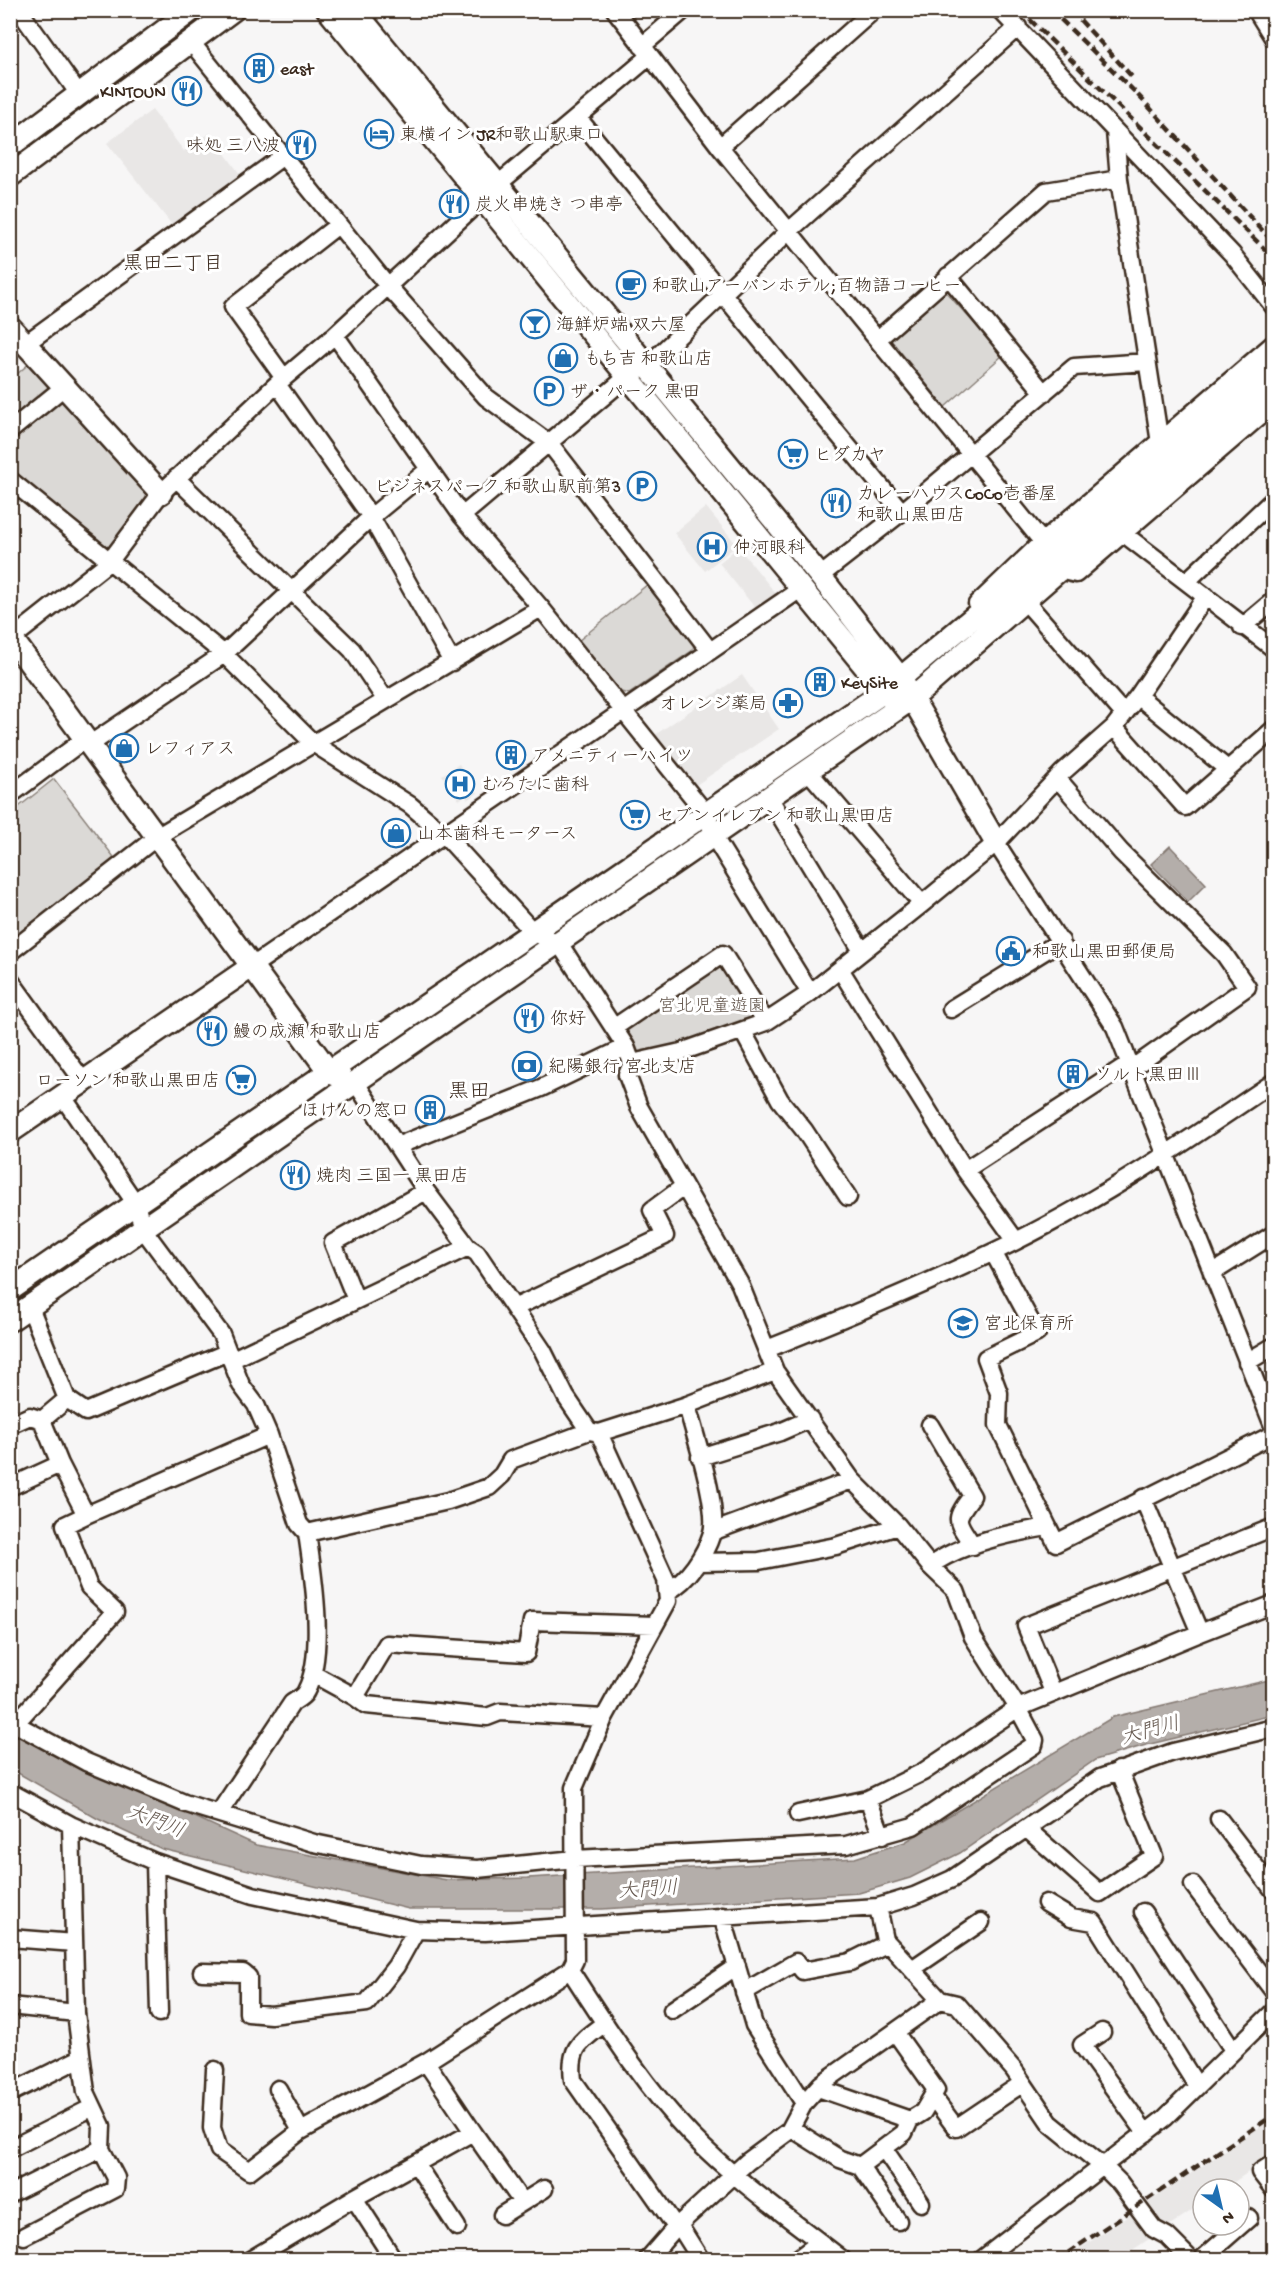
<svg xmlns="http://www.w3.org/2000/svg" width="1284" height="2270" font-family="'Gochi Hand','Klee One',sans-serif">
	<style>
		.built { fill: #e9e7e6 }
		.green { fill: #dbd9d6; stroke: #8b827a; stroke-width: 1.5 }
		.water { fill: #b4aeaa; stroke: #847972; stroke-width: 1.5 }
		.lines { fill: none; stroke-linecap: round; stroke-linejoin: round }
		.minor-casing { stroke: #3b2a1e; stroke-width: 21 }
		.tertiary-casing { stroke: #3b2a1e; stroke-width: 26 }
		.minor { stroke: #fff; stroke-width: 16 }
		.tertiary { stroke: #fff; stroke-width: 21 }
		.rail { stroke: #3b2a1e; stroke-width: 4.5; stroke-dasharray: 9 4.5; stroke-linecap: butt }
		.labels { text-anchor: middle; stroke-width: 6; stroke-linejoin: round; paint-order: stroke }
		.poi-label { font-size: 18px; fill: #3b2a1e; stroke: #fff; text-anchor: start }
		.park-label { font-size: 18px; fill: #63564c; stroke: #fff }
		.neighbourhood-label { font-size: 20px; fill: #3b2a1e; stroke: #fff }
		.water-label { font-size: 20px; font-style: italic; fill: #65584f; stroke: #fff }
		.quarter-label { font-size: 21px; fill: #3b2a1e; stroke: #fff }
	</style>
	<rect width="100%" height="100%" fill="#f7f6f6"/>
	<filter id="ink" filterUnits="userSpaceOnUse"><feTurbulence type="fractalNoise" baseFrequency=".0167" numOctaves="2"/><feDisplacementMap in="SourceGraphic" scale="12" xChannelSelector="R" yChannelSelector="G"/><feConvolveMatrix kernelMatrix="1 2 1 2 8 2 1 2 1" color-interpolation-filters="sRGB"/></filter>
	<g filter="url(#ink)">
		<path class="built" d="M152,110L184,151L210,133L240,174L172,225L107,143Z
			M706,507L737,545L705,571L674,533Z
			M738,547L777,595L756,609L719,563Z
			M742,675L779,729L696,785L655,735Z
			M459,764L478,793L468,799L465,796L459,800L442,775Z
			M1273,2118V2155L1224,2189H1203V2203L1119,2259L1063,2260Z"/>
		<path class="green" d="M945,291L1003,355L945,407L890,339Z
			M31,362L154,492L111,550L11,469L10,380Z
			M648,584L694,644L693,650L629,694L621,692L578,641Z
			M54,779L117,861L11,942V813Z
			M718,962L726,964L757,1021L642,1057L635,1051L634,1041L627,1031L629,1024Z"/>
		<path class="water" d="M1170,846L1206,884L1188,902L1151,864Z
			M1273,1679V1715L1146,1745L1095,1760L960,1853L910,1878L859,1893L602,1909H409L162,1849L98,1819L11,1769V1733L256,1845L447,1880L528,1878L855,1858L905,1842L1113,1717Z"/>
		<g class="lines">
			<g class="minor-casing">
				<path id="minor" d="M19,10L79,94
					M615,10L720,147L1067,572L1076,574L1274,404
					M1000,10L1232,254L1274,307
					M1256,10L1274,39
					M191,42L388,286L486,397L550,444L710,651
					M642,46L684,10
					M578,118L902,512
					M1115,131L1119,179L1160,443
					M720,147L874,10
					M948,276L1044,393
					M335,335L462,516L541,608L707,815L714,837L810,993
					M878,339L1046,191L1119,179
					M25,344L283,156
					M284,378L233,307L338,225
					M277,384L371,517L452,662
					M10,431L64,387
					M176,478L352,650L385,699
					M10,480L224,654L313,743L410,805L444,834L534,933L559,943L626,1047L632,1063L627,1075L639,1107L740,1284L775,1371L852,1480L898,1526L930,1566L956,1591L973,1637L1018,1708L1035,1740L1034,1745L913,1826L846,1845L575,1859L477,1869L421,1865L314,1843L184,1803L86,1762L10,1721
					M462,516L628,376L646,367L789,231L1018,27
					M1124,534L1274,649
					M820,576L902,512L1074,367L1147,362
					M1187,581L1274,499
					M1025,601L1123,713
					M977,604L1043,541L1274,343
					M1242,627L1274,600
					M10,640L110,561L161,493L277,384L335,335L497,185L650,56
					M1138,696L1226,768
					M1114,727L1185,807L1274,729
					M89,745L224,654L371,517L428,470
					M809,772L922,904
					M1057,778L1121,852L1224,954L1247,987L1131,1069
					M10,795L85,739
					M770,799L862,951
					M996,843L1115,1027L1274,1428
					M10,952L158,836L541,608
					M251,967L802,588
					M840,969L965,1170L1016,1241
					M10,980L83,1081
					M951,1009L1061,941
					M615,1027L723,954L766,1022
					M743,1032L780,1100L804,1130L848,1197
					M632,1063L681,1052L766,1022L810,993L922,904L996,843L1063,772L1114,727L1138,696L1206,596
					M356,1083L426,1191L468,1247L477,1253L543,1351L566,1397L589,1431L599,1433L687,1405L775,1371
					M63,1097L136,1204L143,1229L221,1334L241,1385L256,1405L269,1435
					M397,1146L541,1088L626,1047
					M965,1170L1130,1063
					M1212,1273L1274,1234
					M356,1300L333,1243L426,1191
					M30,1307L67,1399L86,1412L228,1352
					M514,1308L665,1236L652,1210L683,1187
					M767,1349C850,1316 933,1282 1014,1242C1105,1197 1190,1139 1274,1082
					M231,1360L468,1247
					M1247,1362L1274,1346
					M42,1420L67,1399
					M10,1425L30,1416L42,1420L60,1464L10,1487
					M930,1425L972,1496C952,1522 957,1520 973,1546
					M599,1433L666,1580L668,1601L604,1718L574,1788L575,1960L570,1970C607,2027 644,2086 691,2135C737,2182 792,2220 843,2260
					M700,1457L780,1432L810,1419
					M1143,1498L1200,1633L1274,1604
					M86,1515L269,1435L299,1524L307,1533L448,1501L489,1487L502,1475L511,1460L589,1431
					M1048,1527L1056,1543L1274,1434
					M712,1532L852,1480
					M698,1562L759,1561L836,1546L898,1526
					M930,1566C961,1543 1010,1533 1048,1527L998,1425L999,1393L986,1358L1037,1333L993,1252
					M668,1591C688,1581 705,1555 712,1533C719,1506 694,1434 687,1405
					M313,1674L355,1697L387,1644L526,1653L532,1621L655,1625
					M1053,1692L1026,1626L1274,1527
					M355,1697L366,1705L487,1717L500,1712L604,1718
					M15,1724L115,1612L89,1587L65,1525L86,1515L60,1464
					M10,1792L71,1825L155,1862L253,1895L416,1930L485,1932L878,1907L914,1896L952,1879L1100,1778L1173,1752L1274,1728
					M868,1799L923,1772L1018,1708L1200,1633
					M219,1813L292,1703C297,1700 304,1696 306,1691C326,1654 313,1574 307,1533
					M798,1814L868,1799L882,1836
					M1219,1819L1274,1891
					M1027,1829L1100,1893L1154,1856L1119,1770
					M155,1862L159,2013
					M1193,1885L1274,1992
					M1046,1903L1071,1918L1094,1922L1197,2086
					M878,1907L885,1940L940,2000L957,2004L1014,2070L1050,2123L1104,2167L1120,2183L1154,2229L1167,2236L1191,2260
					M1143,1912L1233,2050
					M722,1916L754,2025L804,2103L821,2084L940,2000
					M10,1938L74,1943
					M912,1969L981,1922
					M202,1972L243,1973L248,1977V2013L271,2015L367,2003L396,1966L416,1930
					M744,1992L796,1962L803,1971L850,1962L888,1943
					M10,2006L76,2013
					M672,2010L737,1966
					M605,2023C580,2042 569,2047 573,2080L676,2227
					M1102,2032L1082,2045L1146,2133
					M215,2070L212,2128L219,2150L249,2171L301,2131
					M818,2088L910,2120L923,2112L936,2090L895,2032
					M278,2089L301,2131L426,2062
					M10,2093L81,2058
					M933,2097L956,2128L1023,2083
					M791,2128L840,2159L860,2166L904,2133L910,2120
					M473,2132L522,2202
					M10,2149L93,2107
					M884,2149L921,2203
					M1274,2163L1260,2172L1274,2190
					M416,2164L457,2227
					M860,2166L898,2221
					M10,2194L101,2149L102,2126L86,2092L76,2013L71,1825
					M354,2198L473,2132L426,2062L570,1970
					M502,2215L544,2189
					M679,2225L701,2260
					M24,2236L115,2189L116,2178L101,2149
					M250,2260L354,2198L394,2260
					M647,2260L676,2227L747,2162L789,2131L804,2103
					M796,2260L820,2242
					M981,2260L1165,2118L1274,2011
					M1201,2260L1249,2218"/>
			</g>
			<g class="tertiary-casing">
				<path id="tertiary" d="M328,10L894,702
					M354,10L820,576L901,679L996,843
					M10,146L192,10
					M10,176L233,10
					M10,327L161,493
					M12,639L330,1073L341,1077
					M10,1132L251,967
					M10,1290L885,691L1070,537L1274,363
					M10,1320L913,698L1274,382"/>
			</g>
			<use href="#minor" class="minor"/>
			<use href="#tertiary" class="tertiary"/>
			<path class="rail" d="M1020,10L1274,258
				M1051,10L1137,94L1274,243
				M1071,10L1134,79
				M1057,2260L1274,2115"/>
		</g>
	</g>
	<defs>
		<g id="building-ring" transform="scale(1.5)"><circle r="9.5" fill="#fff" stroke="#1f6fb2" stroke-width="1.5"/><path d="M-4-6H4V6H1V3H-1V6H-4ZM-2.5-4.3h1.7v1.8h-1.7ZM.8-4.3h1.7v1.8H.8ZM-2.5-1h1.7V.8h-1.7ZM.8-1h1.7V.8H.8Z" fill="#1f6fb2"/></g>
		<g id="restaurant-ring" transform="scale(1.5)"><circle r="9.5" fill="#fff" stroke="#1f6fb2" stroke-width="1.5"/><path d="M-5-6h1v4h1v-4h1v4h1v-4h1v5L-1.5 .5V6h-2V.5L-5-1ZM5-6V6H3V1.5H1.5Q1.5-4 5-6Z" fill="#1f6fb2"/></g>
		<g id="hotel-ring" transform="scale(1.5)"><circle r="9.5" fill="#fff" stroke="#1f6fb2" stroke-width="1.5"/><path d="M-6-4.5h1.5V1H6V5H4.5V3h-9V5H-6ZM-4 0a1.8 1.8 0 1 1 3.6 0ZM.5 0V-2.5h3Q6-2.5 6 0Z" fill="#1f6fb2"/></g>
		<g id="cafe-ring" transform="scale(1.5)"><circle r="9.5" fill="#fff" stroke="#1f6fb2" stroke-width="1.5"/><path d="M-5.5-4.5H6V0H3Q3 3.5 0 3.5H-2.5Q-5.5 3.5-5.5 0ZM3-3.2v2h1.7v-2ZM-6 4.5H4V6H-6Z" fill="#1f6fb2"/></g>
		<g id="bar-ring" transform="scale(1.5)"><circle r="9.5" fill="#fff" stroke="#1f6fb2" stroke-width="1.5"/><path d="M-6-5H6L.8 .8V4.5H3.5V6h-7V4.5H-.8V.8Z" fill="#1f6fb2"/></g>
		<g id="shop-ring" transform="scale(1.5)"><circle r="9.5" fill="#fff" stroke="#1f6fb2" stroke-width="1.5"/><path d="M-5-2.5h2.3a2.7 3.5 0 0 1 5.4 0H5L5.5 6h-11ZM-1.5-2.5h3a1.5 2.3 0 0 0-3 0Z" fill="#1f6fb2"/></g>
		<g id="parking-ring" transform="scale(1.5)"><circle r="9.5" fill="#fff" stroke="#1f6fb2" stroke-width="1.5"/><path d="M-3.5-5.5H1a3.5 3.5 0 0 1 0 7H-1V5.5H-3.5ZM-1-3.4V-.6H.8a1.4 1.4 0 0 0 0-2.8Z" fill="#1f6fb2"/></g>
		<g id="supermarket-ring" transform="scale(1.5)"><circle r="9.5" fill="#fff" stroke="#1f6fb2" stroke-width="1.5"/><path d="M-6-5.5h2.5l.6 2H6L4.5 2H-2.5L-4.4-4H-6ZM-1.5 3.2a1.3 1.3 0 1 0 .1 0ZM3 3.2a1.3 1.3 0 1 0 .1 0Z" fill="#1f6fb2"/></g>
		<g id="hospital-ring" transform="scale(1.5)"><circle r="9.5" fill="#fff" stroke="#1f6fb2" stroke-width="1.5"/><path d="M-5-5h3v3.5h4V-5h3V5h-3V1.5h-4V5h-3Z" fill="#1f6fb2"/></g>
		<g id="pharmacy-ring" transform="scale(1.5)"><circle r="9.5" fill="#fff" stroke="#1f6fb2" stroke-width="1.5"/><path d="M-2-6h4v4h4v4h-4v4h-4v-4h-4v-4h4Z" fill="#1f6fb2"/></g>
		<g id="civic-ring" transform="scale(1.5)"><circle r="9.5" fill="#fff" stroke="#1f6fb2" stroke-width="1.5"/><path d="M-.6-6.5H3V-4.5H.6V-3L4-1V1h2V6H-6V1h2V-1L-.6-3ZM-1.2 2.5V6h2.4V2.5Z" fill="#1f6fb2"/></g>
		<g id="bank-ring" transform="scale(1.5)"><circle r="9.5" fill="#fff" stroke="#1f6fb2" stroke-width="1.5"/><path d="M-6-4H6V4H-6ZM0-2.3a2.3 2.3 0 1 0 0 4.6a2.3 2.3 0 1 0 0-4.6Z" fill="#1f6fb2"/></g>
		<g id="school-ring" transform="scale(1.5)"><circle r="9.5" fill="#fff" stroke="#1f6fb2" stroke-width="1.5"/><path d="M0-5L7-2L0 1L-7-2ZM-4 1L0 2.5L4 1V4Q0 6-4 4Z" fill="#1f6fb2"/></g>
	</defs>
	<g fill-rule="evenodd">
		<use href="#building-ring" x="259" y="68"/>
		<use href="#restaurant-ring" x="187" y="91"/>
		<use href="#hotel-ring" x="379" y="134"/>
		<use href="#restaurant-ring" x="301" y="145"/>
		<use href="#restaurant-ring" x="454" y="204"/>
		<use href="#cafe-ring" x="631" y="285"/>
		<use href="#bar-ring" x="535" y="324"/>
		<use href="#shop-ring" x="563" y="358"/>
		<use href="#parking-ring" x="549" y="391"/>
		<use href="#supermarket-ring" x="793" y="454"/>
		<use href="#parking-ring" x="642" y="486"/>
		<use href="#restaurant-ring" x="836" y="503"/>
		<use href="#hospital-ring" x="712" y="547"/>
		<use href="#building-ring" x="820" y="682"/>
		<use href="#pharmacy-ring" x="788" y="703"/>
		<use href="#shop-ring" x="124" y="748"/>
		<use href="#building-ring" x="511" y="755"/>
		<use href="#hospital-ring" x="460" y="784"/>
		<use href="#supermarket-ring" x="635" y="815"/>
		<use href="#shop-ring" x="396" y="833"/>
		<use href="#civic-ring" x="1011" y="951"/>
		<use href="#restaurant-ring" x="529" y="1018"/>
		<use href="#restaurant-ring" x="212" y="1031"/>
		<use href="#bank-ring" x="527" y="1066"/>
		<use href="#building-ring" x="1073" y="1074"/>
		<use href="#supermarket-ring" x="241" y="1080"/>
		<use href="#building-ring" x="430" y="1110"/>
		<use href="#restaurant-ring" x="295" y="1175"/>
		<use href="#school-ring" x="963" y="1323"/>
	</g>
	<g class="labels">
		<g class="poi-label">
			<text x="280" y="74">east</text>
			<text x="166" y="97" text-anchor="end">KINTOUN</text>
			<text x="400" y="140">東横イン JR和歌山駅東口</text>
			<text x="280" y="151" text-anchor="end">味処 三八波</text>
			<text x="475" y="210">炭火串焼き つ串亭</text>
			<text x="652" y="291">和歌山アーバンホテル;百物語コーヒー</text>
			<text x="556" y="330">海鮮炉端 双六屋</text>
			<text x="584" y="364">もち吉 和歌山店</text>
			<text x="570" y="397">ザ・パーク 黒田</text>
			<text x="814" y="460">ヒダカヤ</text>
			<text x="621" y="492" text-anchor="end">ビジネスパーク 和歌山駅前第3</text>
			<text x="857" y="499">カレーハウスCoCo壱番屋<tspan x="857" dy="21">和歌山黒田店</tspan></text>
			<text x="733" y="553">仲河眼科</text>
			<text x="841" y="688">KeySite</text>
			<text x="767" y="709" text-anchor="end">オレンジ薬局</text>
			<text x="145" y="754">レフィアス</text>
			<text x="532" y="761">アメニティーハイツ</text>
			<text x="481" y="790">むろたに歯科</text>
			<text x="656" y="821">セブンイレブン 和歌山黒田店</text>
			<text x="417" y="839">山本歯科モータース</text>
			<text x="1032" y="957">和歌山黒田郵便局</text>
			<text x="550" y="1024">你好</text>
			<text x="233" y="1037">鰻の成瀬 和歌山店</text>
			<text x="548" y="1072">紀陽銀行 宮北支店</text>
			<text x="1094" y="1080">ソルト黒田Ⅲ</text>
			<text x="220" y="1086" text-anchor="end">ローソン 和歌山黒田店</text>
			<text x="409" y="1116" text-anchor="end">ほけんの窓口</text>
			<text x="316" y="1181">焼肉 三国一 黒田店</text>
			<text x="984" y="1329">宮北保育所</text>
		</g>
		<g class="park-label">
			<text x="712" y="1011">宮北児童遊園</text>
		</g>
		<g class="neighbourhood-label">
			<text x="173" y="269">黒田二丁目</text>
		</g>
		<g class="water-label">
			<text transform="translate(1150 1729) rotate(-15)" y="7">大門川</text>
			<text transform="translate(156 1820) rotate(21)" y="7">大門川</text>
			<text transform="translate(648 1888) rotate(-4)" y="7">大門川</text>
		</g>
		<g class="quarter-label">
			<text x="469" y="1097">黒田</text>
		</g>
	</g>
	<rect width="1284" height="2270" fill="none" stroke="#fff" stroke-width="36"/>
	<rect x="18" y="18" width="1248" height="2234" fill="none" stroke="#3b2a1e" stroke-width="2" filter="url(#ink)"/>
	<g transform="translate(1221 2207) rotate(146)"><circle r="28" fill="#ffffff" stroke="#b1aaa5" stroke-width="1.5"/>
	<path d="M0-4.5L10 22L0 15L-10 22Z" fill="#1f6fb2"/>
	<text y="-9" font-size="16" font-weight="bold" text-anchor="middle" fill="#3b2a1e">N</text>
	</g>
</svg>
